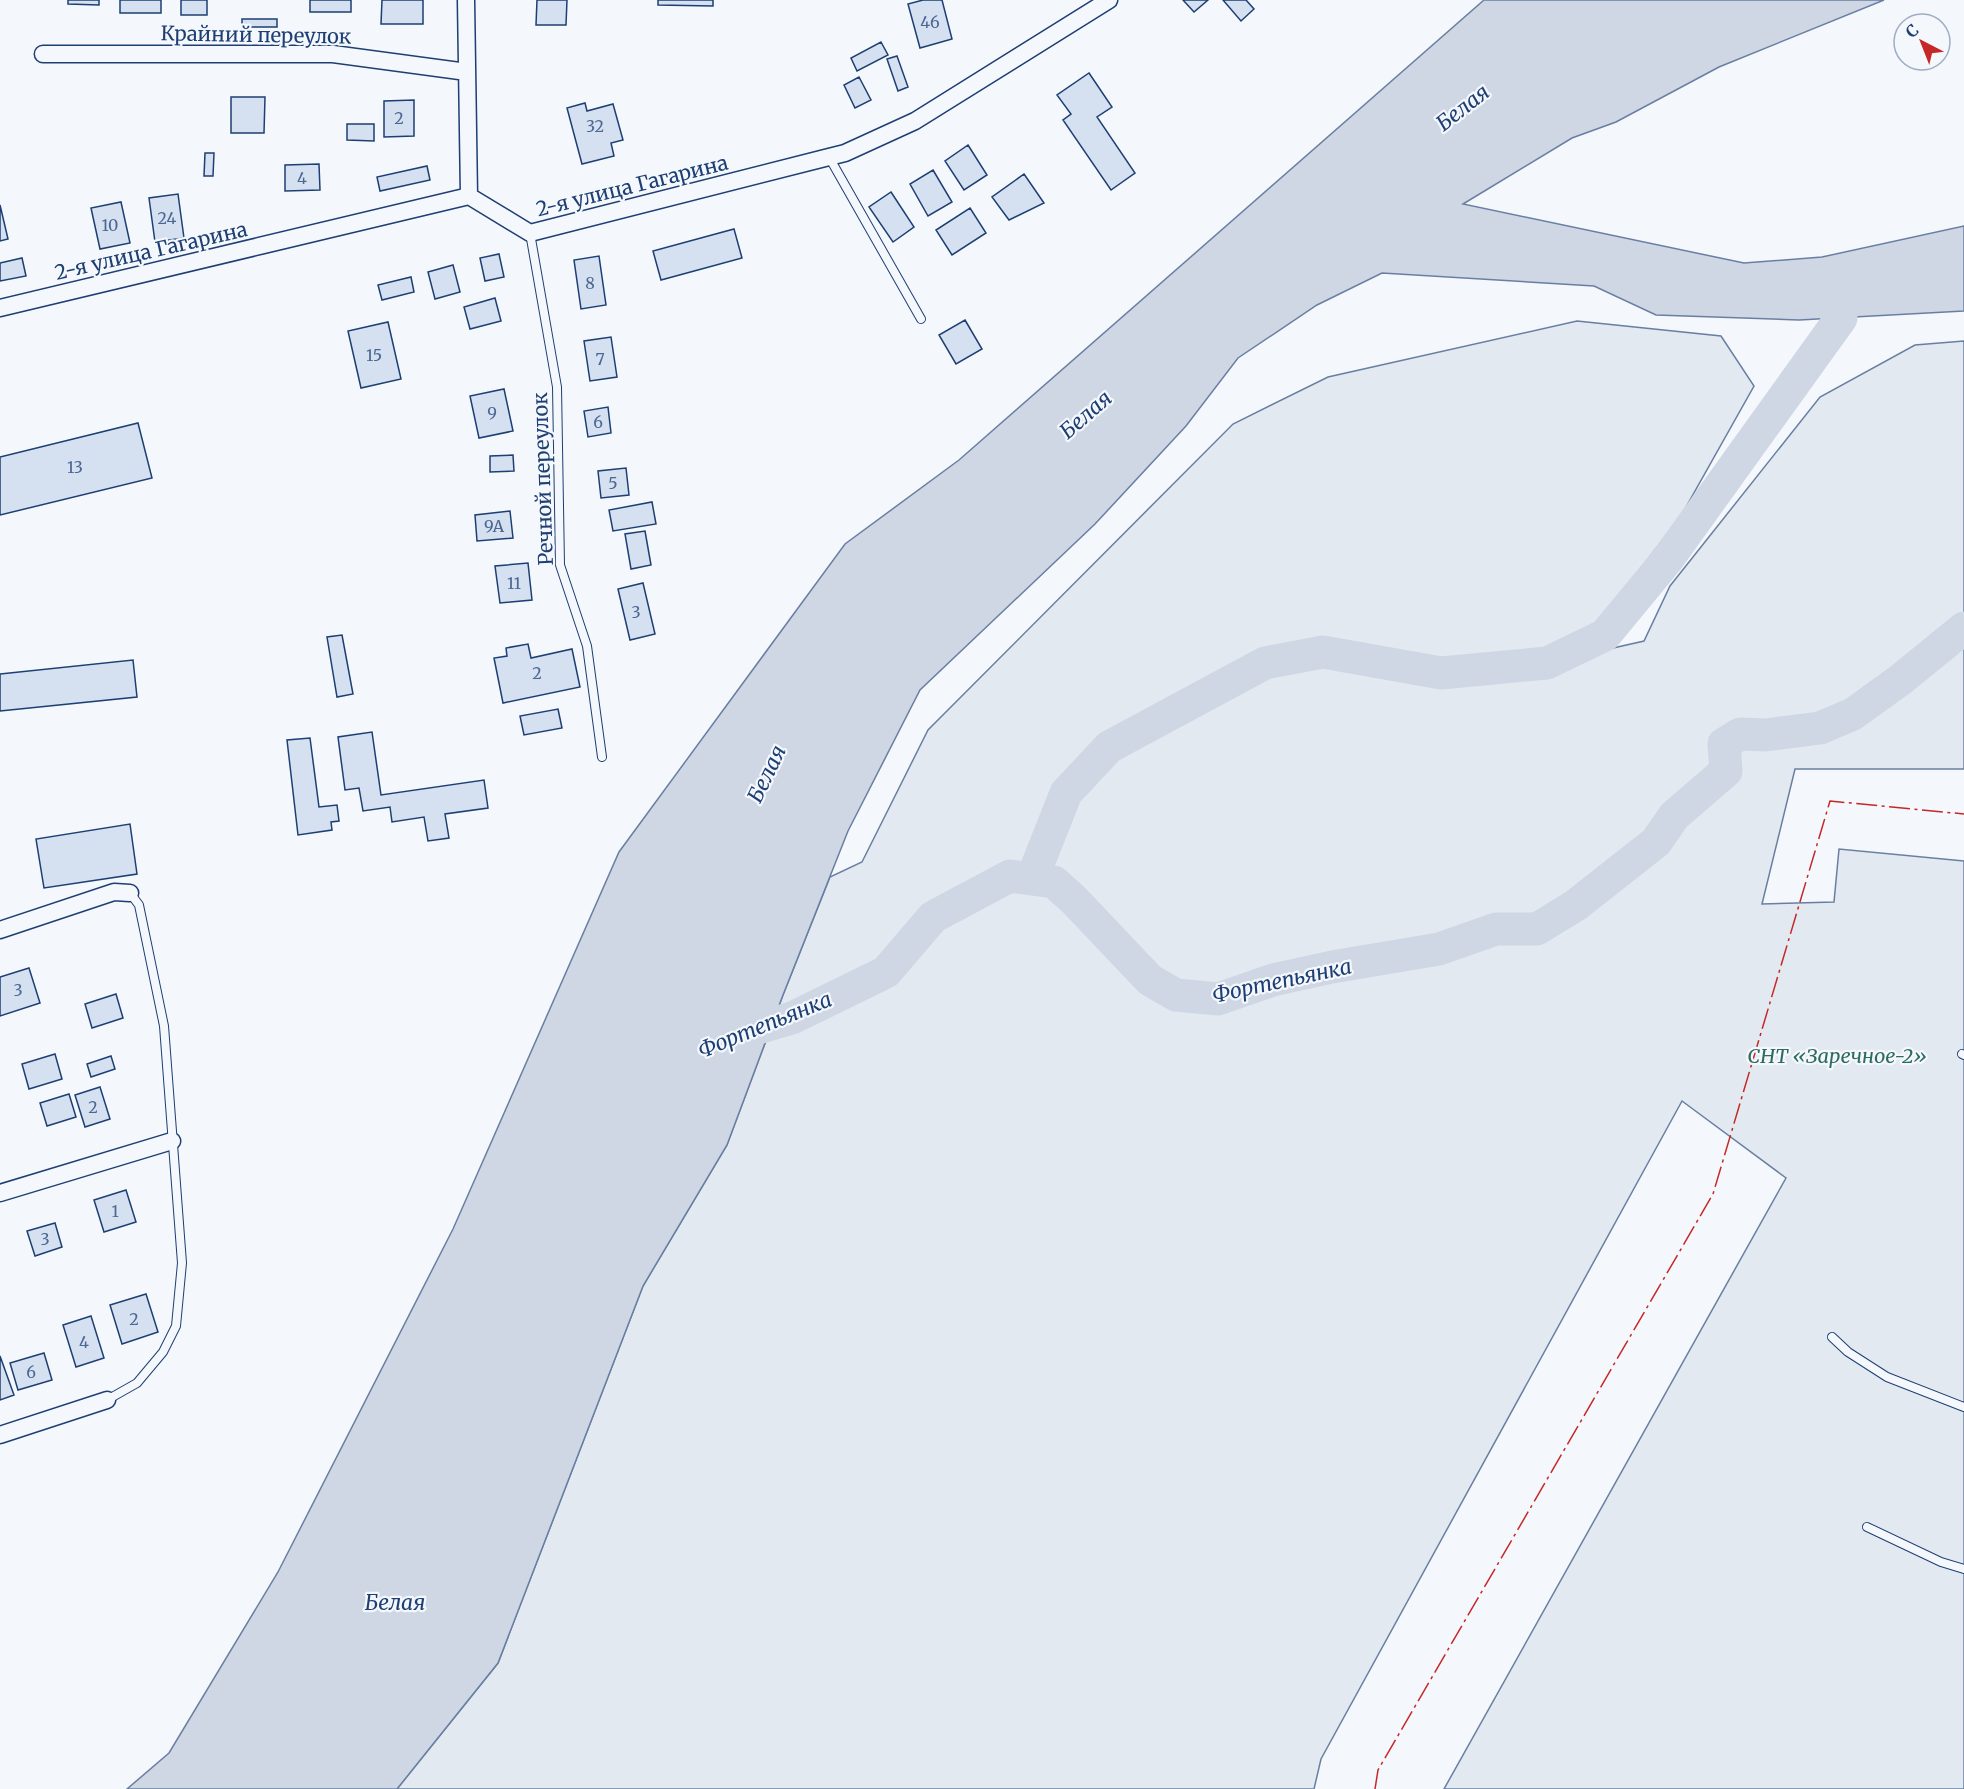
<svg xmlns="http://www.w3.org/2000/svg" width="1964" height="1789" font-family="Merriweather,serif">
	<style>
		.green { fill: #e3e9f0; stroke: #687fa3; stroke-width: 1.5 }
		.water { fill: #cfd7e4; stroke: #687fa3; stroke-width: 1.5 }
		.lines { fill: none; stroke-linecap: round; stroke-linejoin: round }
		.river { stroke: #cfd7e4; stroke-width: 33 }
		.building { fill: #d5e0f0; stroke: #1d3f73; stroke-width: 1.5 }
		.lane-casing { stroke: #1d3f73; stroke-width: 10 }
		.street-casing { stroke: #1d3f73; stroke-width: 19 }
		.lane { stroke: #f4f7fb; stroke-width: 8 }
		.street { stroke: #f4f7fb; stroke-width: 16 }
		.power { stroke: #c62828; stroke-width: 1.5; stroke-dasharray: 21 4.5 3 4.5; stroke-linecap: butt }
		.labels { text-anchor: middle; stroke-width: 4.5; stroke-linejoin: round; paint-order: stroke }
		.number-label { font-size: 16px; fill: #4b6792 }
		.street-label { font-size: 20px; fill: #1d3f73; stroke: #f4f7fb }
		.park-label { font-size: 20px; font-style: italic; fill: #2c6c60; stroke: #f4f7fb }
		.water-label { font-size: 21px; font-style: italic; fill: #1d3f73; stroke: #f4f7fb }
	</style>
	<rect width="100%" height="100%" fill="#f4f7fb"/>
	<path class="green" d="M1577,321L1721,336L1754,386L1681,516L1573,657L1644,641L1670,586L1820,397L1915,345L1964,341V769H1795L1762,904L1834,902L1839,849L1964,861V1789H1444L1786,1178L1682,1101L1321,1759L1314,1789H397L498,1663L643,1286L727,1145L783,995L830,877L862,862L928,730L1233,424L1328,377Z"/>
	<path class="water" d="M1484,0H1884L1719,67L1616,122L1572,138L1463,204L1744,263L1822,257L1964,226V311L1799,320L1656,315L1594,286L1382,273L1317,305L1238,358L1186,426L1095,524L920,690L848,831L783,995L727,1145L643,1286L498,1663L397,1789H127L169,1753L278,1572L453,1229L619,852L845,544L959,460Z"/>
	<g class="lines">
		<path class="river" d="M1032,879L1066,793L1109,747L1265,663L1323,652L1441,673L1547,663L1605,635L1667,560L1841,318
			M730,1036L792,1018L886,972L933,917L1010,876L1054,882L1074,900L1150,980L1176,995L1218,999L1273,980L1332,967L1439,949L1496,929H1537L1576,905L1656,842L1674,816L1726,771L1724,744L1740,734L1765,735L1820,728L1853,714L1900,680L1964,628"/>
	</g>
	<path class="building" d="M68,0H99V5L68,4Z
		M120,0H161V13H120Z
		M181,0H207V15H181Z
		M310,0H351V12H310Z
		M382,0H423V24H381Z
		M537,0H567L566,25H536Z
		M658,0H713V6L658,5Z
		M923,0H942L952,39L920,48L908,4Z
		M1183,0H1208L1194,12Z
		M1223,0H1246L1254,9L1241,21Z
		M242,19H277V27H242Z
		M881,42L888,55L857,71L851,58Z
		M897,56L908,87L898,91L887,59Z
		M1089,73L1112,107L1097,117L1135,173L1111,190L1063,120L1071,114L1057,95Z
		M859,77L871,100L855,108L844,85Z
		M231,97H265L264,133H231Z
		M414,100V136L384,137V101Z
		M585,103L587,111L613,104L623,140L611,143L614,156L582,164L567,108Z
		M347,124H374V141L347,140Z
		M968,145L987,175L964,190L945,161Z
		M205,153H214L213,176H204Z
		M319,164L320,190L285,191V165Z
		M427,166L430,180L380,191L377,177Z
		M933,170L952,202L928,216L910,184Z
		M1024,174L1044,203L1009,220L992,197Z
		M891,192L914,227L893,242L869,207Z
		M178,194L184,238L155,242L149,198Z
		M121,202L130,243L100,249L91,208Z
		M0,205L8,239L0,241Z
		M970,208L986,233L952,255L936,230Z
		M734,229L742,258L661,280L653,251Z
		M499,254L504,277L485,281L480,258Z
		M599,256L606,305L581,309L574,260Z
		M22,258L26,276L0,281V263Z
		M453,265L460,292L435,299L428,272Z
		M411,277L414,292L382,300L378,285Z
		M495,298L501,321L470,329L464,307Z
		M965,320L982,349L956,364L939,335Z
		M388,322L401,379L361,388L348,331Z
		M611,337L617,377L590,381L584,341Z
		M504,389L513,431L479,438L470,396Z
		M608,407L611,433L588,437L584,411Z
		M138,423L152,478L0,515V457Z
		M513,455L514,471L490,472V456Z
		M626,468L629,495L601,498L598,471Z
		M652,502L656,524L613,531L609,510Z
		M510,511L513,538L477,541L475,515Z
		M645,531L651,565L631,569L625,534Z
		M528,563L532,600L500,603L495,566Z
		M643,583L655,634L630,640L618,589Z
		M342,635L353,694L337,697L327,637Z
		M528,644L531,658L572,649L580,687L503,703L494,658L507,656L506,648Z
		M133,660L137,697L0,711V674Z
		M558,709L562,728L524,735L520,716Z
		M372,732L381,795L484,780L488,808L445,814L449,838L428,841L424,817L392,822L390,807L363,811L359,788L345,790L338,737Z
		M310,738L319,807L337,805L339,821L331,822L332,830L298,835L287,740Z
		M130,824L137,874L44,888L36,839Z
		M29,968L40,1003L0,1016V977Z
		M116,994L123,1018L92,1028L85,1004Z
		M55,1054L62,1079L29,1089L22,1064Z
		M111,1056L115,1069L91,1077L87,1064Z
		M100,1087L110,1119L85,1127L75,1095Z
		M69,1094L76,1117L47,1126L40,1103Z
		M126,1190L136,1222L104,1232L94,1200Z
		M55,1223L62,1247L35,1256L27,1231Z
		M146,1294L158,1332L122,1344L110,1305Z
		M91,1316L104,1358L76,1367L63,1325Z
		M44,1353L52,1380L18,1390L10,1363Z
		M0,1356L14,1395L0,1400Z"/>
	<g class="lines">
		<g class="lane-casing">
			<path id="lane" d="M829,157L921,319
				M530,233L557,387L560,565L587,646L602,757
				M1962,1054L1964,1055
				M1832,1337L1848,1352L1887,1377L1964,1407
				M107,1400L137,1383L163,1352L176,1326L182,1263L164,1026L139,905L130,893
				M1867,1527L1941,1562L1964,1569"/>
		</g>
		<g class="street-casing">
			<path id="street" d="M466,0L469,196
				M43,54H333L467,72
				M0,308L469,196L530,233L829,157L845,153L915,121L1109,0
				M0,930L114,892L130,893
				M0,1193L172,1141
				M0,1435L107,1400"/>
		</g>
		<use href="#lane" class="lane"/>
		<use href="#street" class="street"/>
		<path class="power" d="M1375,1789L1378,1770L1713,1194L1830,801L1964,814"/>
	</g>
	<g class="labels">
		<g class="number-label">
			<text x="930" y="28">46</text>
			<text x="399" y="124">2</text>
			<text x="595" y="132">32</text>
			<text x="302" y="184">4</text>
			<text x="167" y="224">24</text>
			<text x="110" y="231">10</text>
			<text x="590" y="289">8</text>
			<text x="374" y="361">15</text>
			<text x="600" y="365">7</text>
			<text x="492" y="419">9</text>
			<text x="598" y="428">6</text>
			<text x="75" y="473">13</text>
			<text x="613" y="489">5</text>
			<text x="494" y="532">9А</text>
			<text x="514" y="589">11</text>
			<text x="636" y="618">3</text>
			<text x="537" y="679">2</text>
			<text x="18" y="996">3</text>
			<text x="93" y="1113">2</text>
			<text x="115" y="1217">1</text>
			<text x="45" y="1245">3</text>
			<text x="134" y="1325">2</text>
			<text x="84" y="1348">4</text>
			<text x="31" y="1378">6</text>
		</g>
		<g class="street-label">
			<text transform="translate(256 35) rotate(1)" y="7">Крайний переулок</text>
			<text transform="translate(632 186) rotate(-14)" y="7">2-я улица Гагарина</text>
			<text transform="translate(151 251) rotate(-13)" y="7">2-я улица Гагарина</text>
			<text transform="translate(543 479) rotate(-92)" y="7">Речной переулок</text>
		</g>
		<g class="park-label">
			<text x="1837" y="1063">СНТ «Заречное-2»</text>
		</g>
		<g class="water-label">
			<text transform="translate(1463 108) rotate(-38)" y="7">Белая</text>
			<text transform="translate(1086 415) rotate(-41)" y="7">Белая</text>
			<text transform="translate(767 774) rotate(-64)" y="7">Белая</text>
			<text transform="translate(1282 981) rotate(-12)" y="7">Фортепьянка</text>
			<text transform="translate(765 1025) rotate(-22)" y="7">Фортепьянка</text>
			<text x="395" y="1610">Белая</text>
		</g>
	</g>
	<g transform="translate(1922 42) rotate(318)"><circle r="28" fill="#f4f7fb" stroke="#9eadc5" stroke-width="1.5"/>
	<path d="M0-4.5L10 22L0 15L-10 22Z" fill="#c62828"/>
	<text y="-9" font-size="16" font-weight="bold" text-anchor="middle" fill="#1d3f73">С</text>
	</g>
</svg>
